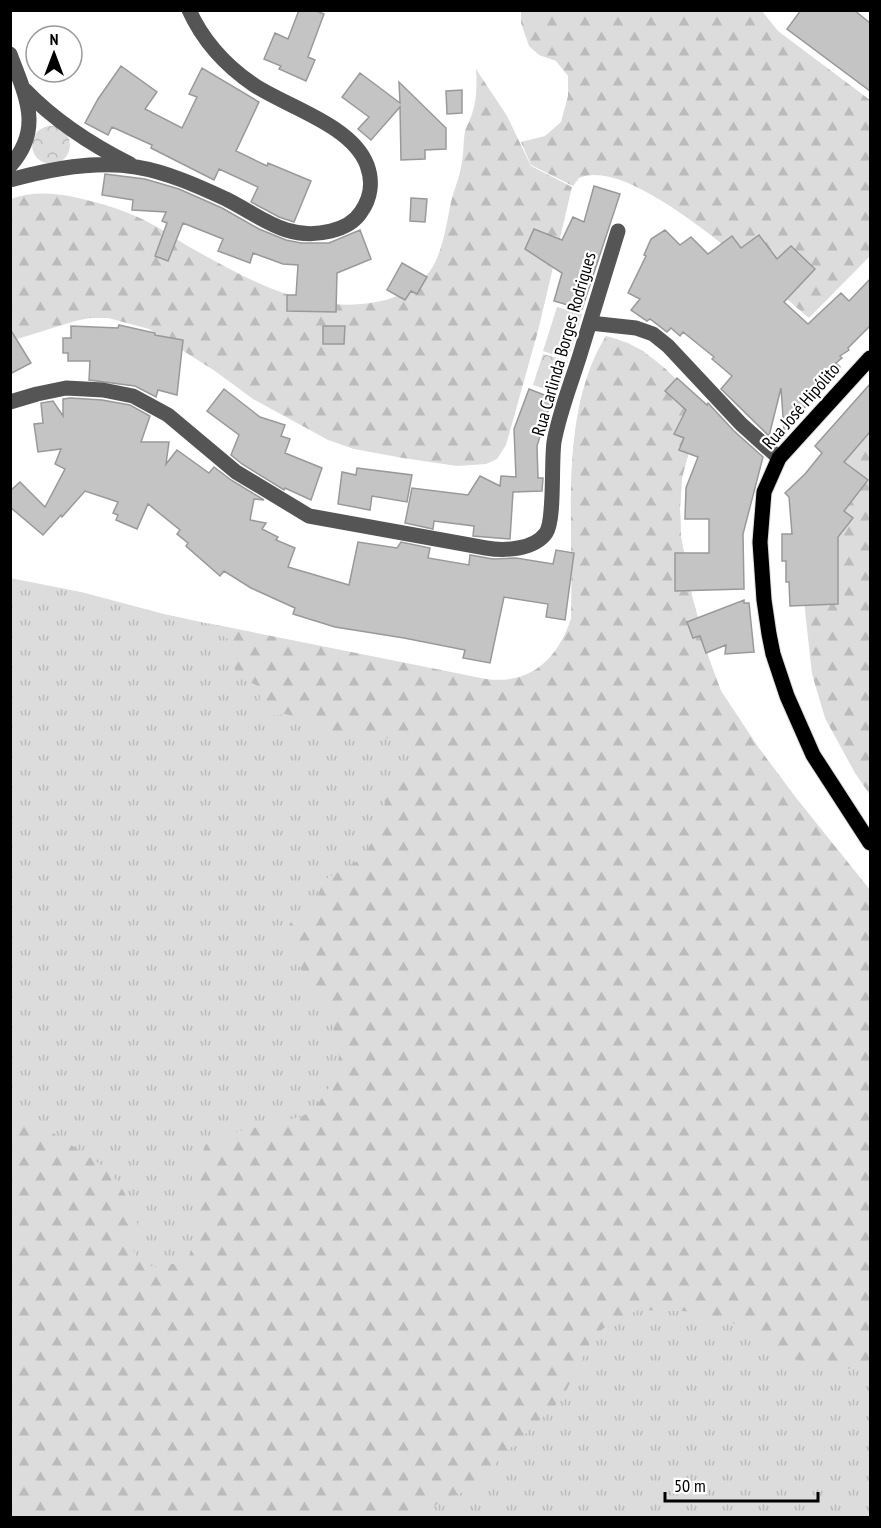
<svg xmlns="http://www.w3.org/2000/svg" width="881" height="1528" font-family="'PT Sans Narrow',sans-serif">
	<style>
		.grass { fill: url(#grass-tufts) }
		.forest { fill: url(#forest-firs) }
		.park { fill: url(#park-crowns) }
		.pitch { fill: #dcdcdc }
		.building { fill: #c4c4c4; stroke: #999; stroke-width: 1.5 }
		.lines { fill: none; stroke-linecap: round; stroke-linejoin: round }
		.major-casing { stroke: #dbdbdb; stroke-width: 17 }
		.minor { stroke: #555; stroke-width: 15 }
		.major { stroke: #000; stroke-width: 15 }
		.labels { text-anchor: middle; stroke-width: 4.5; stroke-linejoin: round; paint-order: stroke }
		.street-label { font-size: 18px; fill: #000; stroke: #fff }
	</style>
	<defs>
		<pattern id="grass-tufts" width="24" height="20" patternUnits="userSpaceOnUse" patternTransform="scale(1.5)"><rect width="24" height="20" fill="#dcdcdc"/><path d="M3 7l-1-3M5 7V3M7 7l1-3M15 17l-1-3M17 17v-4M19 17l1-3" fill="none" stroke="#bbb"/></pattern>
		<pattern id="forest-firs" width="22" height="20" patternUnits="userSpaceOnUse" patternTransform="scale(1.5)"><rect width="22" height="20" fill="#dcdcdc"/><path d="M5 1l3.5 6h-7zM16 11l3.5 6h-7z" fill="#bbb"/></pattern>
		<pattern id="park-crowns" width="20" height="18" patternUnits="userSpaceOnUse" patternTransform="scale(1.5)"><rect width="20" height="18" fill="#dcdcdc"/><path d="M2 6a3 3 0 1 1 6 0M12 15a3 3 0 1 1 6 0" fill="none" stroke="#bbb"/></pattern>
	</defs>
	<rect width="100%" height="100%" fill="#fff"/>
	<path class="grass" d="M606,336L628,343L643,351L668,371L690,447L682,478L680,508L681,537L692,596L709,659L721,691L758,747L796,798L870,890V1517H11L10,578L81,592L164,614L247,632L463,675C477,678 492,682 506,681C540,678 562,648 571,619C575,529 557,416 606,336Z"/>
	<path class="forest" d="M521,11H762L778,31L870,100V256L809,318C767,283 633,154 579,178L573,186L531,165L521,142L545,136L561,122L568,96V76L556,61L539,55L529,46L521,23Z
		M476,69L507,116L531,166L572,187L538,331L506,445L497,459L486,464L457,466L403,458L354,449L328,440L253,399L215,371L149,329L108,318H90L75,321L11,341V199C32,191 56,193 78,198C101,203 124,210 146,221C162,229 177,240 193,249C249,280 309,315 376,302C396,299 418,287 430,271C442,255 447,222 451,202C454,190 459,179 461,167C464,155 463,143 465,131C467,125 470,120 472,114C477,100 477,84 476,69Z
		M606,336C642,346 662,364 687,390L690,447L682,478L680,508L681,537L692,596L709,659L721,691L758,747L796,798L870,890V1365L846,1369L819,1366L798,1360L757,1331L723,1320L684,1311L639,1310L615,1319L593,1337L562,1399L502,1456L478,1485L410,1517H11L10,1115L41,1125L104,1167L118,1182L133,1208L137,1220L138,1234L132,1241C134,1275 167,1269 189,1257C195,1236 199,1219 197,1197C196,1189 191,1181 192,1174C193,1162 202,1157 205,1145L235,1132L301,1117L315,1108L334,1080L339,1056L337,1039L326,1007L310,986L289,947L287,935L290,923L313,908L324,880L363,858L374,838L387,797L406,774L412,761L409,750L401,742L365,732L339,733L317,729L302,718L285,714L267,716L259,707L260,696L256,685L238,677L233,665L236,650L233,642L215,631L207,623L486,679C530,685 558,659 571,619C575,529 557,416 606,336Z
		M870,434V795L855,773L825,718L812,674L801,574L841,462Z"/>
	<path class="park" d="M32 145a19 19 0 1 1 38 0a19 19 0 1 1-38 0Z
		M543,354L568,361L557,393L533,385Z"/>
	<path class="pitch" d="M557,307L582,314L568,359L543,351Z"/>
	<path class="building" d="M299,10H314L324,14L308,57L315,60L306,81L279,69L281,66L264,59L275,33L288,39Z
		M801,10H854L870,23V91L787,29Z
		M121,66L157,92L145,109L182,128L197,97L189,94L202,68L259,102L236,151L267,166L268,163L311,181L294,222L279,217L251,202L258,187L219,169L214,180L151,148L152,145L112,127L108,135L85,123L98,99Z
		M360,73L400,103L399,82L446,128V149L425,150V159L401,160L400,107L371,140L358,129L369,117L342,97Z
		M462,90V113L447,114L446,91Z
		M105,174L145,179L179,189L222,208L259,229L286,240L301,243H329L360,230L371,259L337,273L336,312L287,311V295H296L298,265L283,264L253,253L250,263L218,251L223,239L183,223L168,261L155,256L167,223L162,221L166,212L132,210L133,200L102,195Z
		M594,186L620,194L582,309L554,301L562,273L525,249L534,229L562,240L573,217L584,222Z
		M411,198L427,199L425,222L410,221Z
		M665,230L680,245L691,237L708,254L732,236L741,248L759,235L777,259L791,246L815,269L784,302L808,324L841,293L849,301L870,279V326L848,348L849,350L840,356L842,358L836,363L840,367L818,388L820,390L784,431L781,388L769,436L721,389L732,376L712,359L714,357L683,332L680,336L671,328L667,332L650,319L647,321L631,310L640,299L628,293L646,256L644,255L651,239Z
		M402,263L427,277L417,294L411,291L405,300L387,290Z
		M119,325L155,333V335L183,340L177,395L158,390L156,397L135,386L89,380L90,361H68V353H63V338H71V326L118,328Z
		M323,326H345L344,344H323Z
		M10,329L31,363L10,374Z
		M677,378L707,405L708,403L734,431L763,457L743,534L744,589L675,591V553H709V519H685L686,488L698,457L679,450L684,438L674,434L686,410L665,391Z
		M870,384V432L844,462L868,480L844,511L853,518L838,537V604L790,606L789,582H786V561H782V534H792L789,497L785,493L805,474L822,453L815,446Z
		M224,389L260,417L285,425L281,436L290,439L285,453L322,468L311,500L285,488L284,490L242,464L231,455L239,435L207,411Z
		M529,389L552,398L537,446L538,478H543L542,491L513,492L510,539L473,536L474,526L434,521L433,529L405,523L412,488L468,495L480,476L500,486L501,476L516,477L514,429Z
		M71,398L102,400L130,405L150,416L141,442H169L166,464L177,450L209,473L214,467L231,480L264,500L254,499L250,520L266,523L262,529L278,537L276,540L295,548L288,567L349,585L358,542L397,548L401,542L430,548L428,558L469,565L470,555L493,559L516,558L553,564L556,550L574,553L565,620L546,617L548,604L504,597L490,663L463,658L465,650L404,638L335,627L293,614L295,608L251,588L224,571L220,576L186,546L188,543L177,534L180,530L148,504L137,529L116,520L118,515L113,513L118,502L85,491L62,517L61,515L43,535L10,507V491L20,482L45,507L65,469L55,464L61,449L38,452L34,424L43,423L41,403L53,401L63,416V399Z
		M357,468L412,475L407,502L372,496L370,510L338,504L342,472L356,475Z
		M744,600V603H749L754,652L725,654L726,645L706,653L700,636L693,638L687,622Z"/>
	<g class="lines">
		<g class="major-casing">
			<path id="major" d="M870,358L779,458L764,492L760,542L764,600L769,634L773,654L787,696L813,755L870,843"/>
		</g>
		<path class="minor" d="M10,54C25,95 44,128 10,166
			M25,90C56,122 90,144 130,164
			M10,180C50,169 95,160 136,167C167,172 198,186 226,199C262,217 287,242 331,231C343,228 354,223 361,212C371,198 373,181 367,165C352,125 287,107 254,85C226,66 203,41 189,10
			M590,323L636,328L653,334L668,346L741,424L779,458
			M10,402L37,394L66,388L103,390L133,396L168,415L236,472L309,516L486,548C504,551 534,550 546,533C555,520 551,463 554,442C559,414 570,386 579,358C592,316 605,274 618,231"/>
		<use href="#major" class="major"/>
	</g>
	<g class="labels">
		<g class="street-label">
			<text transform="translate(564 344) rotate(-74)" y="6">Rua Carlinda Borges Rodrigues</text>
			<text transform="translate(801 406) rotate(-49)" y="6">Rua José Hipólito</text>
		</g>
	</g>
	<rect width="881" height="1528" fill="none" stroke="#000000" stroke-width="24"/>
	<g transform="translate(54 54)"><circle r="28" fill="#ffffff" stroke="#999999" stroke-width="1.5"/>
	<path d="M0-4.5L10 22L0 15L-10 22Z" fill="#000000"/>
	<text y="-9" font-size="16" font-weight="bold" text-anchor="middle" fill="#000000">N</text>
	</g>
	<path d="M665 1492v9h153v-9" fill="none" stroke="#000000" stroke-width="3"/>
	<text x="674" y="1492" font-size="18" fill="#000000" stroke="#ffffff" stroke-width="4.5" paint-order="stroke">50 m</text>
</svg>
